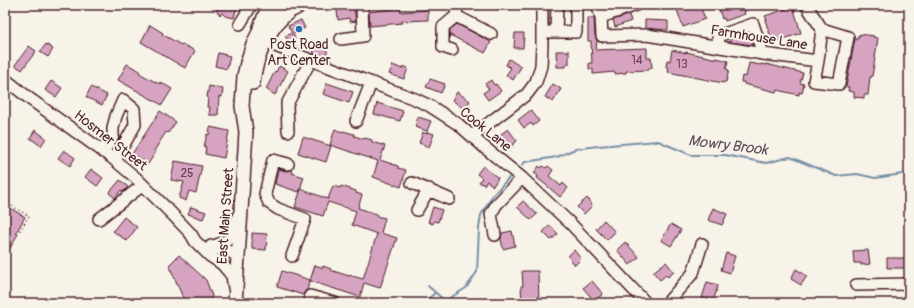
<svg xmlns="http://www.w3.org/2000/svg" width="914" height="308" font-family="Pangolin,sans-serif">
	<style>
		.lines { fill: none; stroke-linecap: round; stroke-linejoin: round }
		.stream { stroke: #768fa4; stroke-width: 2 }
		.building { fill: #d6a4c0; stroke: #4a1f2b }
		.minor-casing { stroke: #4a1f2b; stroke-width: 14 }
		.major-casing { stroke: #4a1f2b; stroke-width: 16 }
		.path { stroke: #4a1f2b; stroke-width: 1.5; stroke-dasharray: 1 3; stroke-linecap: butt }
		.minor { stroke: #f7f3e8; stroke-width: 11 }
		.major { stroke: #f7f3e8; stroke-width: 13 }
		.poi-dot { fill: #1f6fb2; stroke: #f7f3e8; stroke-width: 1.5 }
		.labels { text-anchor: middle; stroke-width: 4; stroke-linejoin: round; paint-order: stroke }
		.number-label { font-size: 12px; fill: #6d4050 }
		.street-label { font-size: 14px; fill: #4a1f2b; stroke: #f7f3e8 }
		.poi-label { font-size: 14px; fill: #4a1f2b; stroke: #f7f3e8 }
		.water-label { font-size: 15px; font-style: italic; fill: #5c4e5e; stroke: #f7f3e8 }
	</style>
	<rect width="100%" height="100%" fill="#f7f3e8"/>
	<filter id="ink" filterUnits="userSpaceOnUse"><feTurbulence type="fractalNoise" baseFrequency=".025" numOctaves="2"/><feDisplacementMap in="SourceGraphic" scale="8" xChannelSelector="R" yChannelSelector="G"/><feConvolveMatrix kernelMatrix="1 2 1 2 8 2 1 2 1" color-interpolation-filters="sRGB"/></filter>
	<g filter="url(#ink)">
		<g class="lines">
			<path class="stream" d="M522,165L525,162L557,157L575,149L598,146L658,141L691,155H725L766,163L790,157L836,176L857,174L875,178L909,173
				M428,286L445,301L466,288L477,272L479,228L481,215L493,195L509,178
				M423,303L435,293"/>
		</g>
		<path class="building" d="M213,5H233L237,6L234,18L225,16L222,13L220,15L216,10L218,9Z
			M682,5H700L705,19L683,27L676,7Z
			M718,5H746L747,10L744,11L745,14L725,21L724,18L722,19Z
			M792,7L793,10H794L801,33L775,42L774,40L772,41L765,20H767L765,16Z
			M354,8L356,21L350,22L349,18L338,20L337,10Z
			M400,8L401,12L428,10V20L402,21V23L370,26L369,12Z
			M629,15L631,21L615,27L613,20Z
			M588,18H594L595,36L597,40L596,50L647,48V58H651L652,68H649V70L626,71V73L615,74L614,72L593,74V69H589V63H592L591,41H588Z
			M301,20L305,28L293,34L295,39L289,42L285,36L292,33L288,26Z
			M645,20L668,21V30L645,28Z
			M457,24L491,42L485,53L450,35V30Z
			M150,25L163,33L162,34L181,45L182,44L195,51L185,68L141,42Z
			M515,33H524L523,48H514Z
			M860,34L874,36L873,37L878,38L872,77H870L868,95H864V98L854,97V92L848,91L849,87H846L855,39H858V35L860,36Z
			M739,36L750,37L753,45L730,42V39Z
			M46,44L53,49L48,57L40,52Z
			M29,46L36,51L22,70L15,65Z
			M327,46V56H320L314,54L313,47Z
			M672,50L686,53V52L717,59V58L728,61L726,69L729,70L726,82H723V83L668,72L669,68L666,67L667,60L670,61Z
			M556,51H569V64H566V67H557Z
			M218,53L230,56L227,69L215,66Z
			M509,59L521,67L513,80L506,75L511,68L506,65Z
			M749,63L761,65V64L766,65V64L803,73L800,83L804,84L802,93L799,92V95L777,90L776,92L744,84V82H741L742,76L746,77Z
			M127,64L140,71L139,73L159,84L160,82L172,89L162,105L118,80Z
			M393,65L402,69L403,66L408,68L404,79L389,74Z
			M279,66L288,71L275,95L266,89L275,71L276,72Z
			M430,79L445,84L441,93L426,87Z
			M491,80L494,85L496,84L501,91L488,100L483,93L489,89L485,84Z
			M51,81L62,88L56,97L45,90Z
			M327,83L353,92L349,103L323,94Z
			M553,84L561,89L553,102L545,97Z
			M209,86L223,89L222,97L219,96L218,115H209L210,107H207L208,97H207Z
			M91,87L107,95L102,105L86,97Z
			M457,92L470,101L464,109L452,100Z
			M377,103L403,111L400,121L374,114Z
			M531,110L539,121L533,126L531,123L524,128L518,120Z
			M160,111L176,122L168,133L166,132L154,151L156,152L148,164L132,154Z
			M418,117L431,121L427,131L415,127Z
			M210,127L229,131L224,158L205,154L206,147H204L207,134L209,135Z
			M335,129L342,132L343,131L354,134V136L364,139L365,138L372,140V142L385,146L380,160L398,166V168L406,170L401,187L373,177L378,161L330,145Z
			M508,129L517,141L510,147L501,134Z
			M35,130L46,138L41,146L30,138Z
			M423,132L426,134L427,132L434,134L429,147L419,143Z
			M303,137L331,146L326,162L298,153Z
			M64,150L75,158L70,166L58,158Z
			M175,161L202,166L196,193L189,191L186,201L179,198L184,182L171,180Z
			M483,166L498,178L493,186L487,181L484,185L479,182L482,178L477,174Z
			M539,166L541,168L543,166L546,168L548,166L553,170L549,176L561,186L563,183L568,188L560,197L546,185L537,178L538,176L534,173Z
			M91,169L103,178L97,186L85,177Z
			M278,169L286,171L291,170L293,171L292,173L304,177L299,192L275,184Z
			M120,180L128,187L123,192L121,190L115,198L109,193Z
			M333,186L340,188L341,186L356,191V193L362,195L358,208L377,214L376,216L385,218L381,233L397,238L380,288L364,283L360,297L310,281L315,265L323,268V266L331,269L330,270L349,276V275L363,279L377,234L352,225L356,211L328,202L323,216L295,207L301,189L328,199Z
			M587,198L591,202L590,203L592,206L584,214L577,207Z
			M523,201L537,214L531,220L517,207Z
			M5,205L25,217L16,233L18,234L5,257Z
			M191,207L206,212L203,219L188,214Z
			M433,207L442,210L438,222L434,221L433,224L428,222Z
			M713,208L727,214L722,225L708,220Z
			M124,217L137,227L127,241L113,231Z
			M604,220L615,232L607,240L596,229Z
			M671,224L681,230L671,246L661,240Z
			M550,225L558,234L551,240L543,232Z
			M512,231L515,246L503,249L501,239L502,233Z
			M252,233L267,234L266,250L252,249Z
			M625,242L639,257L630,265L617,250Z
			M574,250L581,259L575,265L568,256Z
			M868,250L870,264L861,265V263H854L853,251Z
			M726,253L735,256L730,273L721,270Z
			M179,255L206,280L212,296L209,303H193L184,300L169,265Z
			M887,258H907V268H887Z
			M666,262L674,272L668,277L666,275L660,280L653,272Z
			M796,269L807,276L801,285L791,279Z
			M282,271L310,280L307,290L305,291L303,295L277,287Z
			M522,271H538L539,303H522L521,286H523Z
			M592,281L603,294L592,303H590L587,299L591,297L583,288Z
			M707,282L718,285L713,302L702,298Z"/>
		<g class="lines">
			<g class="minor-casing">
				<path id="minor" d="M457,5L456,16L491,34
					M599,5V10L601,17
					M636,5L601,17L602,36L647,35L763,54L818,61L814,81L839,84L848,37L822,29L806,5
					M240,24L249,9L250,5
					M259,27L268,5
					M542,32H576V5
					M556,32L557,5
					M341,39L363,36L362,5
					M265,42L321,64L415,99L430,106L458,124L484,147L522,178L571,224L646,303
					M719,46L718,36L753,24L763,54
					M452,50L443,47V27L456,16
					M818,61L822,29
					M5,79L30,99L111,157L136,178L173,215L191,234L195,241L210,256L222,264L228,271L232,276L234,288
					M356,121L371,83
					M288,131L287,104L311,60
					M472,136L527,94L536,82L541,66L542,45V5
					M103,152L113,136V128L116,116L123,100L134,109L135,125L115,160
					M288,164L273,160L268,181L265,194L269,203L278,209L305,219L292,256
					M412,183L449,199
					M417,210L429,189
					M99,219L143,185
					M495,235L491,214L496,205L522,178
					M211,246L231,252L238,257
					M212,246C234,241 231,236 238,216
					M856,285L909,284
					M310,296L335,303
					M667,303L693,273L702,244"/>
			</g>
			<g class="major-casing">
				<path id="major" d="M253,83C256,57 268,27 290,11C294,9 298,7 301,5
					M235,303L245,149L246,132L242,106L244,76L247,63L253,44L260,30L266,21L282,5"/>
			</g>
			<path class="path" d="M5,202L29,216L19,232"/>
			<use href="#minor" class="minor"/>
			<use href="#major" class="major"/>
		</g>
	</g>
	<circle class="poi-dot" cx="299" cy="29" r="4"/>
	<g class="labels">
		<g class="number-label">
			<text x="637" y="64">14</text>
			<text x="682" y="68">13</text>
			<text x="187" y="177">25</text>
		</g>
		<g class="street-label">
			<text transform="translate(759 37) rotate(9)" y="5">Farmhouse Lane</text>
			<text transform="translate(486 129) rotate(39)" y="5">Cook Lane</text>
			<text transform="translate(111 140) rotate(38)" y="5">Hosmer Street</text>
			<text transform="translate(225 216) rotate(-86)" y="5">East Main Street</text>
		</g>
		<g class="poi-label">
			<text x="299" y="49">Post Road<tspan x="299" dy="16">Art Center</tspan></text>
		</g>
		<g class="water-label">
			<text transform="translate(728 145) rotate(7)" y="5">Mowry Brook</text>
		</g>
	</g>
	<rect width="914" height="308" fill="none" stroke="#f7f3e8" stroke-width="20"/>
	<rect x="10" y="10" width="894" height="288" fill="none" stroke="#4a1f2b" stroke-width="1.5" filter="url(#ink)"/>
</svg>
